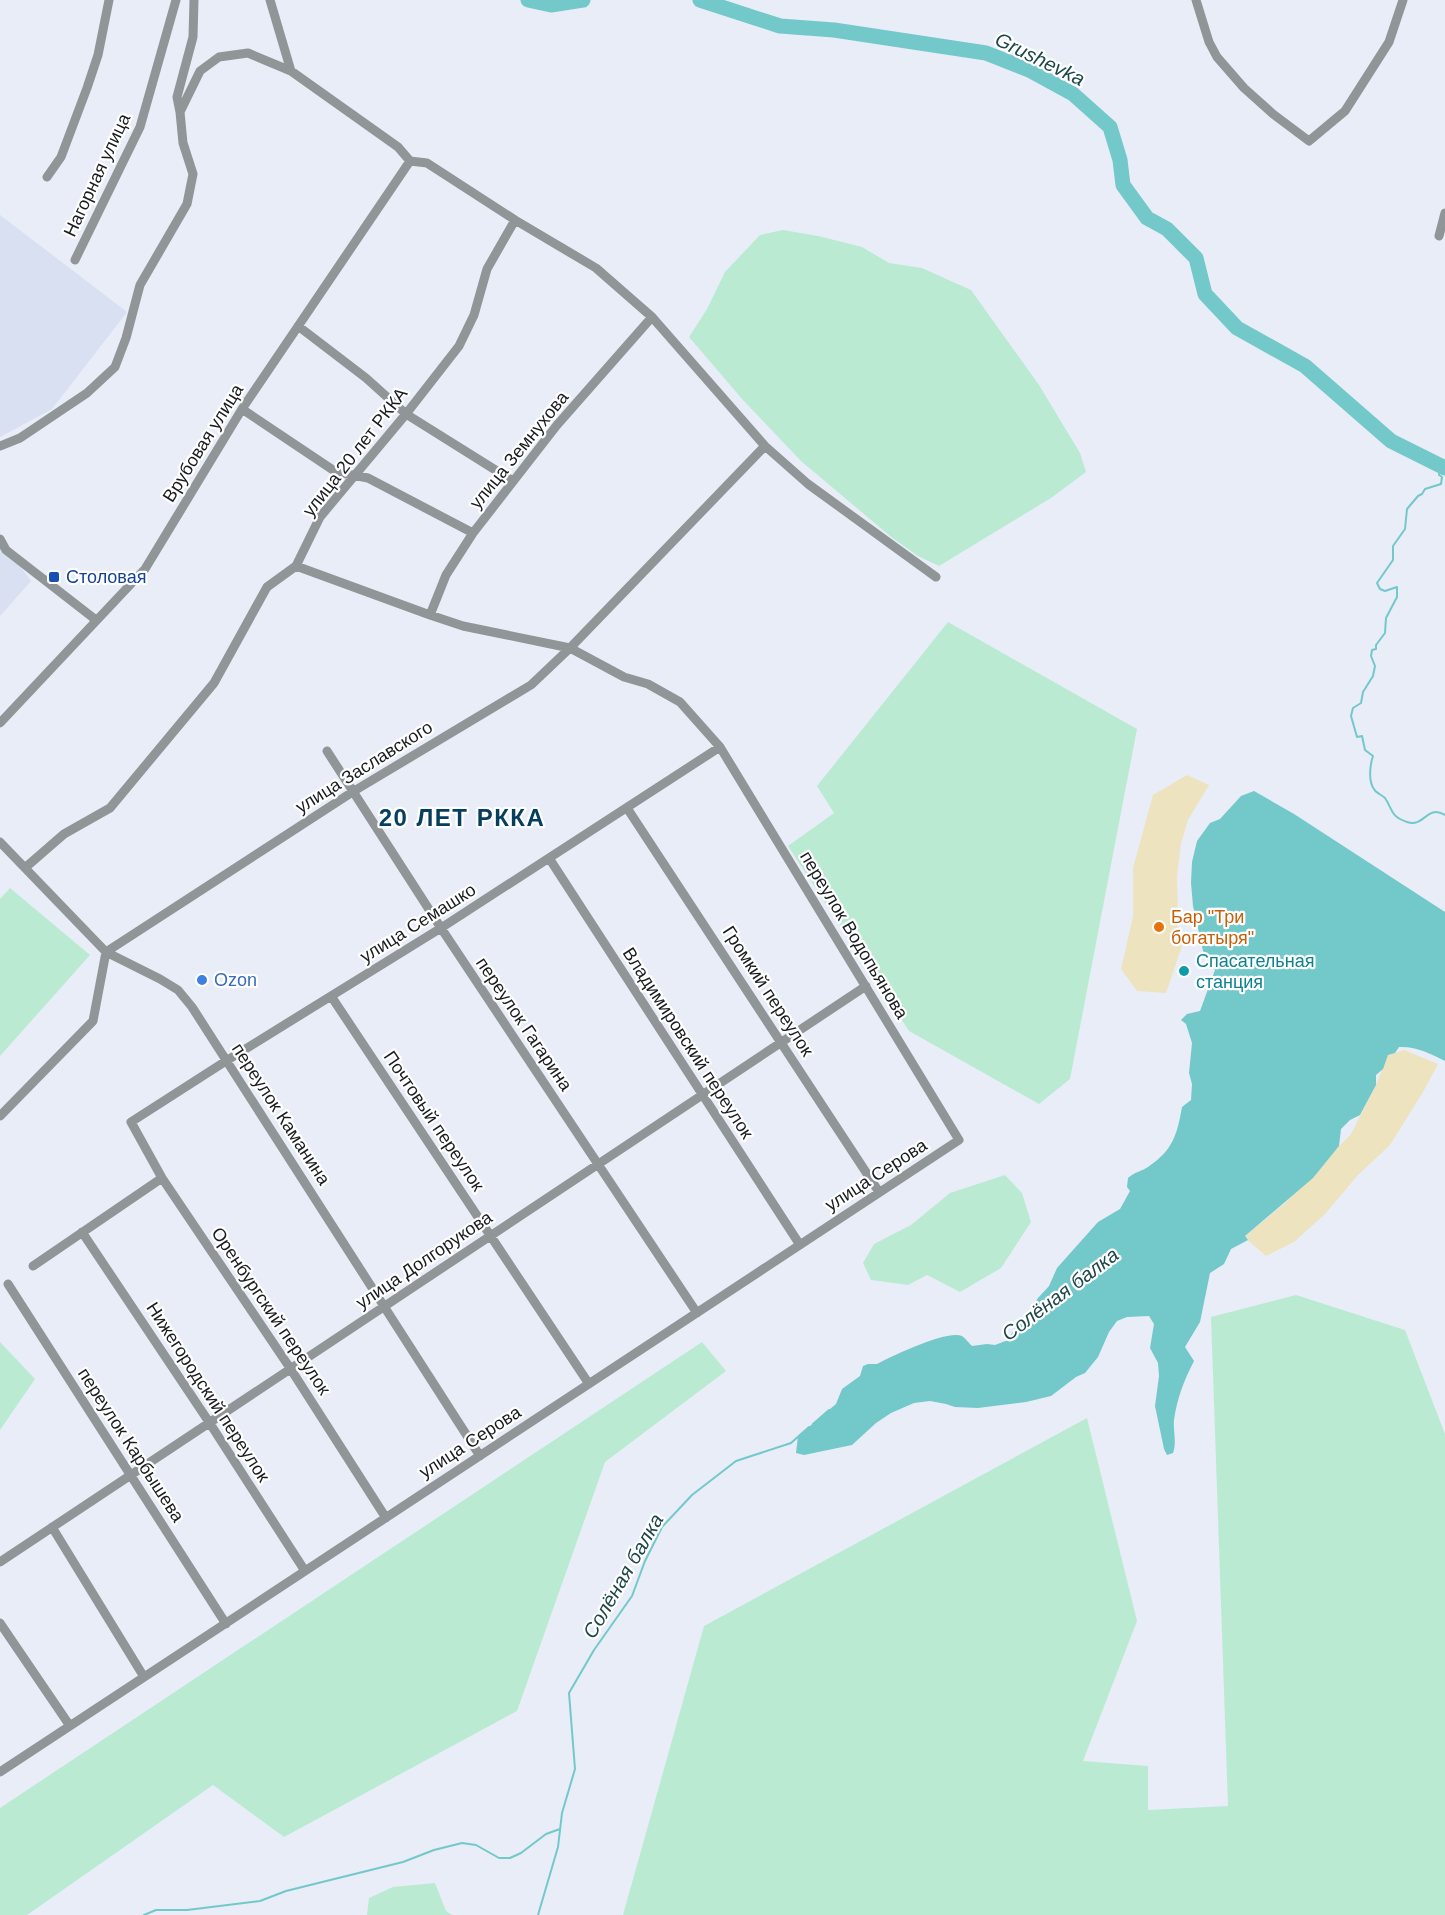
<svg xmlns="http://www.w3.org/2000/svg" width="1445" height="1915" font-family="Arial,sans-serif">
	<style>
		.built { fill: #d8e0f2 }
		.green { fill: #baebd2 }
		.sand { fill: #ede3be }
		.water { fill: #73c8ca }
		.lines { fill: none; stroke-linecap: round; stroke-linejoin: round }
		.stream { stroke: #73c8ca; stroke-width: 2 }
		.river { stroke: #73c8ca; stroke-width: 15 }
		.minor { stroke: #909697; stroke-width: 9 }
		.transit-dot { fill: #1a4fb4; stroke: #fff; stroke-width: 2 }
		.food-dot { fill: #e8710a; stroke: #fff; stroke-width: 2 }
		.culture-dot { fill: #0f9aa8; stroke: #fff; stroke-width: 2 }
		.shop-dot { fill: #3f7fe0; stroke: #fff; stroke-width: 2 }
		.labels { text-anchor: middle; stroke-width: 4.5; stroke-linejoin: round; paint-order: stroke }
		.street-label { font-size: 18px; fill: #191b1f; stroke: #fff }
		.transit-label { font-size: 18px; fill: #164399; stroke: #fff; text-anchor: start }
		.food-label { font-size: 18px; fill: #c56008; stroke: #fff; text-anchor: start }
		.culture-label { font-size: 18px; fill: #0d838f; stroke: #fff; text-anchor: start }
		.shop-label { font-size: 18px; fill: #366cbe; stroke: #fff; text-anchor: start }
		.water-label { font-size: 20px; font-style: italic; fill: #1e4748; stroke: #fff }
		.district-label { font-size: 24px; font-weight: bold; letter-spacing: 1.5px; fill: #063e60; stroke: #fff }
	</style>
	<rect width="100%" height="100%" fill="#e8edf8"/>
	<path class="built" d="M0,215L127,312L52,409L0,437Z
		M0,539L31,581L0,616Z"/>
	<path class="green" d="M783,230L818,236L862,247L889,263L922,268L971,290L1039,385L1080,453L1086,472L1051,498L939,566L918,556L890,536L801,461L742,399L689,337L707,309L725,272L760,235Z
		M948,622L1137,729L1070,1079L1039,1104L909,1031L788,846L834,813L817,786Z
		M10,888L90,955L0,1056V899Z
		M1005,1175L1022,1193L1031,1222L1001,1268L960,1292L927,1275L908,1285L871,1280L863,1263L874,1244L911,1225L950,1193Z
		M1296,1295L1405,1330L1445,1434V1915H623L704,1626L1087,1418L1137,1621L1083,1761L1148,1766V1810L1228,1806L1211,1317Z
		M0,1342L35,1379L0,1430Z
		M702,1342L726,1371L605,1462L517,1711L284,1837L213,1785L27,1915H0V1808Z
		M435,1883L446,1911L452,1915H367L369,1898L393,1887Z"/>
	<path class="sand" d="M1187,775L1209,785L1188,820L1181,843L1177,877L1178,925L1182,946L1166,993L1137,991L1121,969L1133,917V868L1153,795Z
		M1404,1050L1438,1064L1423,1092L1390,1145L1358,1175L1325,1214L1294,1242L1266,1256L1244,1237L1284,1204L1351,1134L1376,1085L1388,1055Z"/>
	<path class="water" d="M1254,791L1294,814L1445,912V1061C1431,1054 1416,1046 1399,1047L1395,1053L1388,1055L1383,1069L1376,1075V1085L1360,1115L1350,1120L1341,1129L1339,1146L1313,1178L1245,1236L1248,1240L1231,1249L1224,1264L1210,1273L1200,1322L1185,1347L1194,1361C1184,1380 1177,1399 1174,1420C1173,1432 1177,1442 1173,1453L1167,1455L1164,1449L1155,1406L1159,1376L1158,1363L1150,1348L1154,1324L1149,1316L1127,1317L1117,1321L1109,1332L1098,1357L1085,1373L1076,1377L1051,1396L1026,1402L978,1408L955,1407L946,1404L930,1401L914,1403L891,1413L876,1423L852,1445L804,1455L796,1453L798,1436L836,1404L842,1389L860,1376L863,1366L868,1364H877C893,1356 946,1330 962,1336C965,1338 969,1343 972,1346L987,1344L995,1345L1008,1340L1016,1326L1029,1313L1038,1298L1049,1286L1057,1268L1098,1222L1120,1209L1130,1191L1127,1187L1128,1178C1136,1171 1141,1172 1148,1167C1173,1150 1177,1135 1182,1107L1191,1100L1192,1084L1189,1073L1192,1043L1186,1024L1181,1020L1187,1014L1200,1011L1215,970L1204,955L1193,906L1191,883L1192,862L1197,841L1210,823L1220,819L1241,796Z"/>
	<g class="lines">
		<path class="stream" d="M1441,465L1439,475L1442,477L1441,484L1425,489L1422,494L1418,496L1407,509L1405,529L1393,546V560L1377,583L1380,589L1385,591L1397,587V597L1386,618L1385,633L1376,645V649L1372,650L1371,656L1375,666L1373,676L1363,692L1361,703L1353,708L1351,716L1357,737L1362,736L1365,750L1373,756C1370,765 1368,781 1374,789C1376,793 1382,795 1385,798C1393,810 1390,816 1407,822C1425,828 1426,804 1445,815
			M813,1424L829,1410
			M144,1915L156,1910H187L260,1901L286,1891L403,1862L434,1850L462,1843L476,1845L499,1858H510L521,1853L546,1834L560,1829
			M538,1915L558,1847L562,1813L575,1769L569,1693L594,1650L632,1596L645,1561L662,1527L692,1495L736,1461L791,1443L809,1427"/>
		<path class="river" d="M528,0L551,5L583,0
			M700,0L780,26L834,30L986,53L1029,70L1073,94L1110,127L1120,160L1123,185L1147,218L1167,229L1196,258L1205,294L1237,328L1305,366L1391,441L1445,468"/>
		<path class="minor" d="M270,0L291,71
			M1196,0L1209,42L1217,57L1244,88L1273,114L1309,141L1345,111L1389,42L1403,0
			M180,112L177,97L193,37L194,0
			M47,177L61,157L87,88L98,55L109,0
			M1439,236L1445,213
			M75,260L140,127L176,0
			M298,326L366,378L406,414L513,481
			M242,409L336,472L368,478L473,533
			M0,446L20,438L87,393L115,367L126,338L140,285L187,204L193,174L183,143L180,112L200,71L219,57L248,53L291,71L398,147L410,161L427,163L515,220L596,268L652,317L765,446L808,484L936,577
			M0,539L6,550L96,620
			M430,615L446,575L473,533L557,425L652,317
			M0,723L145,569L242,409L410,161
			M327,751L441,928L697,1313
			M627,808L879,1192
			M0,842L106,952L160,979L178,990L192,1007L480,1456
			M549,858L800,1245
			M26,867L64,834L110,808L214,683L267,587L296,566L320,517L406,414L459,346L474,315L487,269L515,220
			M331,996L589,1384
			M0,1116L93,1021L106,952L354,791L531,685L570,648L765,446
			M82,1232L209,1422L305,1571
			M33,1266L162,1178
			M8,1284L226,1624
			M386,1518L290,1368L162,1178L131,1122L226,1061L441,928L720,747
			M52,1527L144,1677
			M0,1562L866,986
			M0,1623L70,1726
			M0,1772L959,1140L720,747L680,702L648,684L624,677L570,648L463,626L430,615L296,566"/>
	</g>
	<rect class="transit-dot" x="48" y="571" width="12" height="12" rx="3"/>
	<circle class="food-dot" cx="1159" cy="927" r="6"/>
	<circle class="culture-dot" cx="1184" cy="971" r="6"/>
	<circle class="shop-dot" cx="202" cy="980" r="6"/>
	<g class="labels">
		<g class="street-label">
			<text transform="translate(97 175) rotate(-65)" y="6">Нагорная улица</text>
			<text transform="translate(203 443) rotate(-58)" y="6">Врубовая улица</text>
			<text transform="translate(519 450) rotate(-51)" y="6">улица Земнухова</text>
			<text transform="translate(355 452) rotate(-52)" y="6">улица 20 лет РККА</text>
			<text transform="translate(364 767) rotate(-32)" y="6">улица Заславского</text>
			<text transform="translate(418 923) rotate(-32)" y="6">улица Семашко</text>
			<text transform="translate(854 935) rotate(59)" y="6">переулок Водопьянова</text>
			<text transform="translate(768 991) rotate(57)" y="6">Громкий переулок</text>
			<text transform="translate(524 1024) rotate(56)" y="6">переулок Гагарина</text>
			<text transform="translate(688 1043) rotate(57)" y="6">Владимировский переулок</text>
			<text transform="translate(281 1114) rotate(57)" y="6">переулок Каманина</text>
			<text transform="translate(434 1121) rotate(56)" y="6">Почтовый переулок</text>
			<text transform="translate(876 1175) rotate(-33)" y="6">улица Серова</text>
			<text transform="translate(424 1260) rotate(-34)" y="6">улица Долгорукова</text>
			<text transform="translate(271 1311) rotate(56)" y="6">Оренбургский переулок</text>
			<text transform="translate(208 1392) rotate(57)" y="6">Нижегородский переулок</text>
			<text transform="translate(470 1442) rotate(-33)" y="6">улица Серова</text>
			<text transform="translate(131 1445) rotate(57)" y="6">переулок Карбышева</text>
		</g>
		<g class="transit-label">
			<text x="66" y="583">Столовая</text>
		</g>
		<g class="food-label">
			<text x="1171" y="923">Бар "Три<tspan x="1171" dy="21">богатыря"</tspan></text>
		</g>
		<g class="culture-label">
			<text x="1196" y="967">Спасательная<tspan x="1196" dy="21">станция</tspan></text>
		</g>
		<g class="shop-label">
			<text x="214" y="986">Ozon</text>
		</g>
		<g class="water-label">
			<text transform="translate(1040 59) rotate(26)" y="7">Grushevka</text>
			<text transform="translate(1060 1294) rotate(-37)" y="7">Солёная балка</text>
			<text transform="translate(623 1576) rotate(-60)" y="7">Солёная балка</text>
		</g>
		<g class="district-label">
			<text x="462" y="826">20 ЛЕТ РККА</text>
		</g>
	</g>
</svg>
